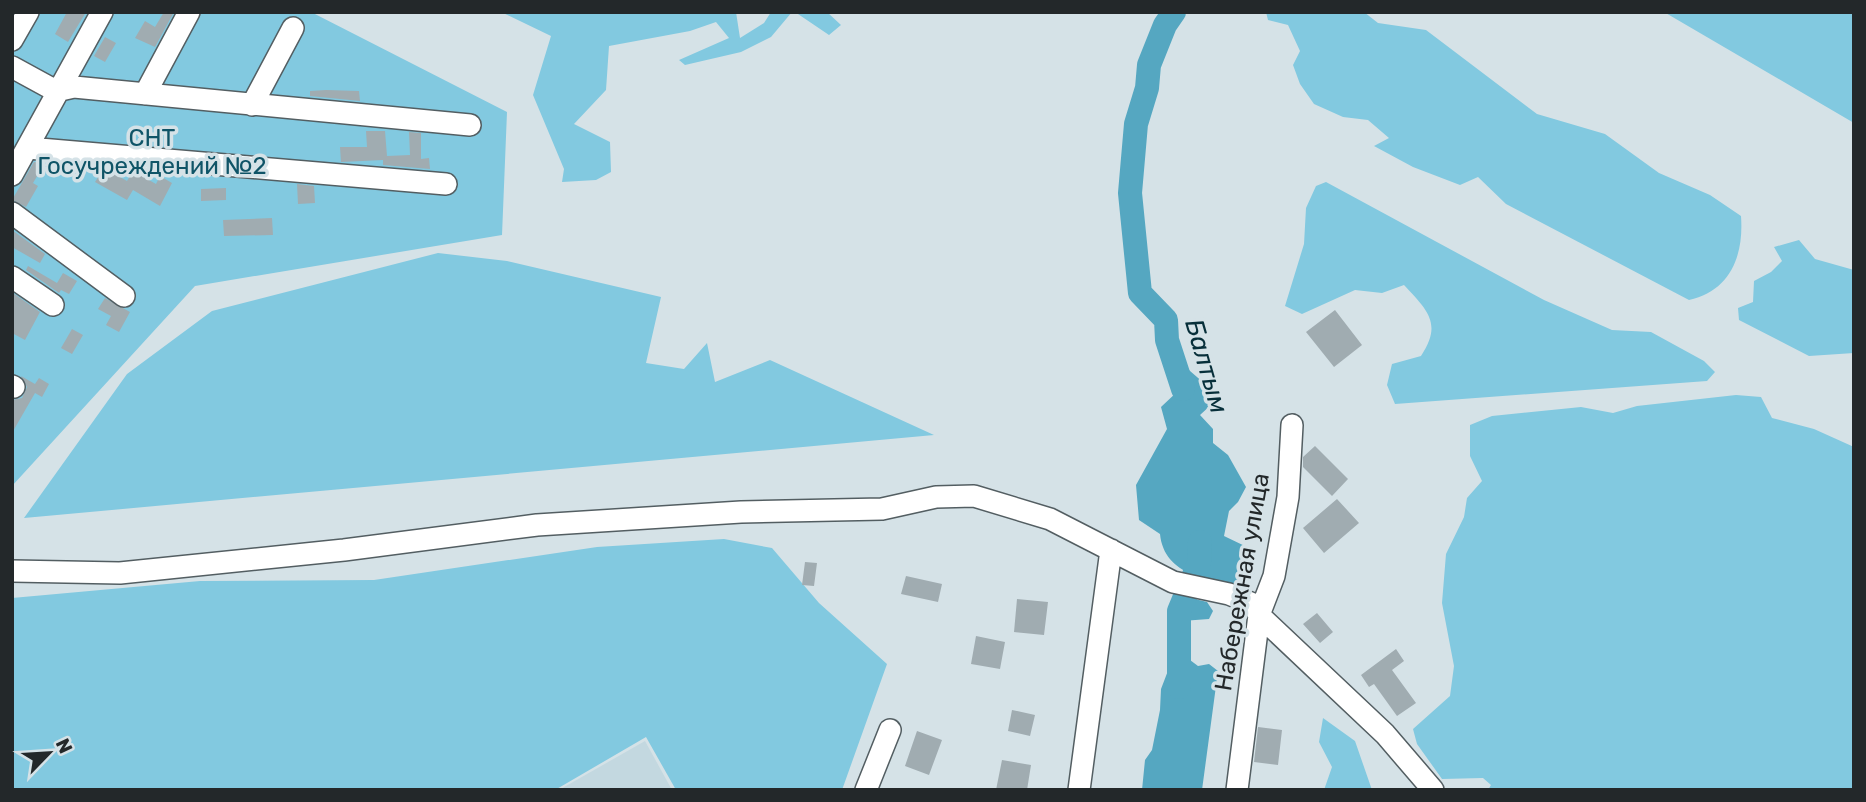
<svg xmlns="http://www.w3.org/2000/svg" width="1866" height="802" font-family="Rubik,sans-serif">
	<style>
		.built { fill: #c3d8e0 }
		.green { fill: #82c9e0 }
		.water { fill: #55a7c1 }
		.lines { fill: none; stroke-linecap: round; stroke-linejoin: round }
		.river { stroke: #55a7c1; stroke-width: 24 }
		.building { fill: #a0acb1 }
		.minor-casing { stroke: #535e62; stroke-width: 24 }
		.minor { stroke: #fff; stroke-width: 21 }
		.labels { text-anchor: middle; stroke-width: 7; stroke-linejoin: round; paint-order: stroke }
		.park-label { font-size: 24px; fill: #0f5467; stroke: #d5e2e7 }
		.street-label { font-size: 24px; fill: #23282a; stroke: #d5e2e7 }
		.water-label { font-size: 26px; font-style: italic; fill: #072f3a; stroke: #d5e2e7 }
	</style>
	<rect width="100%" height="100%" fill="#d5e2e7"/>
	<path class="built" d="M645,741L672,790H559Z"/>
	<path class="green" d="M12,12H311L507,112L502,235L195,286L12,486Z
		M501,12H736L740,38L764,23L771,12H792L771,37L741,52L685,65L679,60L729,38L716,22L690,31L609,46L606,90L574,124L610,142L611,172L596,180L562,182L564,169L533,95L551,36Z
		M795,12H827L841,25L829,35Z
		M1266,12H1364L1378,23L1426,30L1537,114L1605,134L1659,173L1710,195L1741,216C1744,256 1730,291 1689,300L1506,204L1478,177L1460,185L1413,167L1374,146L1389,138L1368,120L1343,117L1314,104L1300,84L1293,65L1300,51L1288,25L1268,20Z
		M1664,12H1854V123Z
		M1326,182L1544,300L1612,330L1651,332L1704,361L1715,372L1707,381L1395,404L1387,385L1392,364L1421,356C1443,323 1427,310 1404,285L1382,293L1355,290L1302,314L1285,306L1304,244L1306,208L1316,186Z
		M1799,240L1815,259L1854,270V353L1809,356L1739,320L1738,308L1753,302L1754,281L1771,272L1782,261L1774,247Z
		M438,253L507,261L661,297L646,363L684,369L707,343L715,382L770,360L934,435L24,518L127,374L212,311Z
		M1736,395L1761,397L1772,418L1814,429L1854,447V790H1488L1491,785L1483,778L1442,779L1417,744L1413,729L1450,696L1454,666L1442,603L1446,554L1464,517L1467,498L1482,481L1470,456V425L1492,416L1581,407L1613,413L1637,406Z
		M724,539L772,548L819,603L887,664L842,790H676L646,737L555,790H12V598L200,581L374,580L597,547Z
		M1323,718L1355,741L1372,790H1324L1332,767L1319,742Z"/>
	<path class="water" d="M1175,358L1212,390V404L1200,415L1213,429V443L1228,455L1246,487L1238,502L1229,511L1224,536L1249,548L1255,572L1245,589C1211,581 1164,576 1160,534L1139,520L1136,485L1167,429L1161,407L1178,391L1165,367Z
		M1187,597L1207,602L1213,611L1209,619L1182,621L1173,613L1178,599Z
		M1182,654L1198,666L1209,664L1218,671L1202,790H1142L1145,760L1152,750L1160,710L1161,689L1174,655Z"/>
	<g class="lines">
		<path class="river" d="M1174,12L1165,25L1149,65L1147,88L1136,124L1130,193L1140,293L1166,320L1167,340L1183,389
			M1179,687V611L1199,563L1200,542"/>
	</g>
	<path class="building" d="M67,12H86L68,42L55,34Z
		M164,12H174L155,47L135,38L145,21L155,27Z
		M105,37L116,43L105,62L94,56Z
		M326,90L359,91L360,101L310,96V91Z
		M366,131H385L387,156L410,155L409,132L421,133V159L429,158L430,169L383,165V160L341,162L340,147H367Z
		M34,162L45,163L33,183L38,186L26,207L12,200Z
		M104,168L127,181L133,171L156,184L160,176L172,183L160,206L133,190L127,200L95,182Z
		M297,184L314,186L315,203L298,204Z
		M226,188V200L201,201V189Z
		M272,218L273,235L224,236L223,220Z
		M12,230L45,254L40,263L12,247Z
		M28,266L57,283L63,273L77,281L69,294L61,290L59,293L26,270Z
		M13,293L40,312L25,340L12,333Z
		M105,298L130,312L119,332L106,325L111,316L98,309Z
		M1335,310L1362,345L1334,367L1306,332Z
		M72,329L83,335L72,354L61,348Z
		M21,376L35,384L39,378L49,384L42,397L35,393L12,433V400L22,398L27,387Z
		M1315,446L1348,479L1332,496L1303,467V457Z
		M1337,499L1359,523L1324,553L1303,528Z
		M805,562L817,563L814,586L802,585Z
		M906,576L942,584L938,602L901,594Z
		M1017,599L1048,602L1044,635L1014,632Z
		M1317,613L1333,632L1320,643L1303,624Z
		M976,636L1005,642L1000,669L971,664Z
		M1396,649L1404,661L1392,670L1416,703L1397,716L1374,684L1369,687L1361,675Z
		M1012,710L1035,715L1030,736L1008,731Z
		M1258,727L1282,730L1278,765L1254,762Z
		M917,731L942,740L929,775L905,766Z
		M1002,760L1031,765L1027,790H996Z"/>
	<g class="lines">
		<g class="minor-casing">
			<path id="minor" d="M12,40L28,12
				M12,67L56,91L74,87L470,125
				M145,94L189,12
				M252,105L293,28
				M28,148L446,184
				M12,175L102,12
				M12,213L124,296
				M12,277L53,305
				M12,386L14,387
				M12,571L120,573L344,550L537,525L741,512L882,509L936,497L974,496L1050,519L1173,582L1229,594L1253,604L1259,615L1385,734L1433,790
				M866,790L890,730
				M1079,790L1111,550
				M1237,790L1259,615L1274,576L1288,497L1292,425"/>
		</g>
		<use href="#minor" class="minor"/>
	</g>
	<g class="labels">
		<g class="park-label">
			<text x="152" y="146">СНТ<tspan x="152" dy="28">Госучреждений №2</tspan></text>
		</g>
		<g class="street-label">
			<text transform="translate(1242 582) rotate(-80)" y="8">Набережная улица</text>
		</g>
		<g class="water-label">
			<text transform="translate(1207 366) rotate(74)" y="9">Балтым</text>
		</g>
	</g>
	<rect width="1866" height="802" fill="none" stroke="#23282a" stroke-width="28"/>
	<g transform="translate(49 753) rotate(65)" stroke="#d5e2e7" stroke-width="5" paint-order="stroke">
	<path d="M0-5L12 26L0 18L-12 26Z" fill="#23282a"/>
	<text y="-10" font-size="19" font-weight="bold" text-anchor="middle" fill="#23282a">N</text>
	</g>
</svg>
